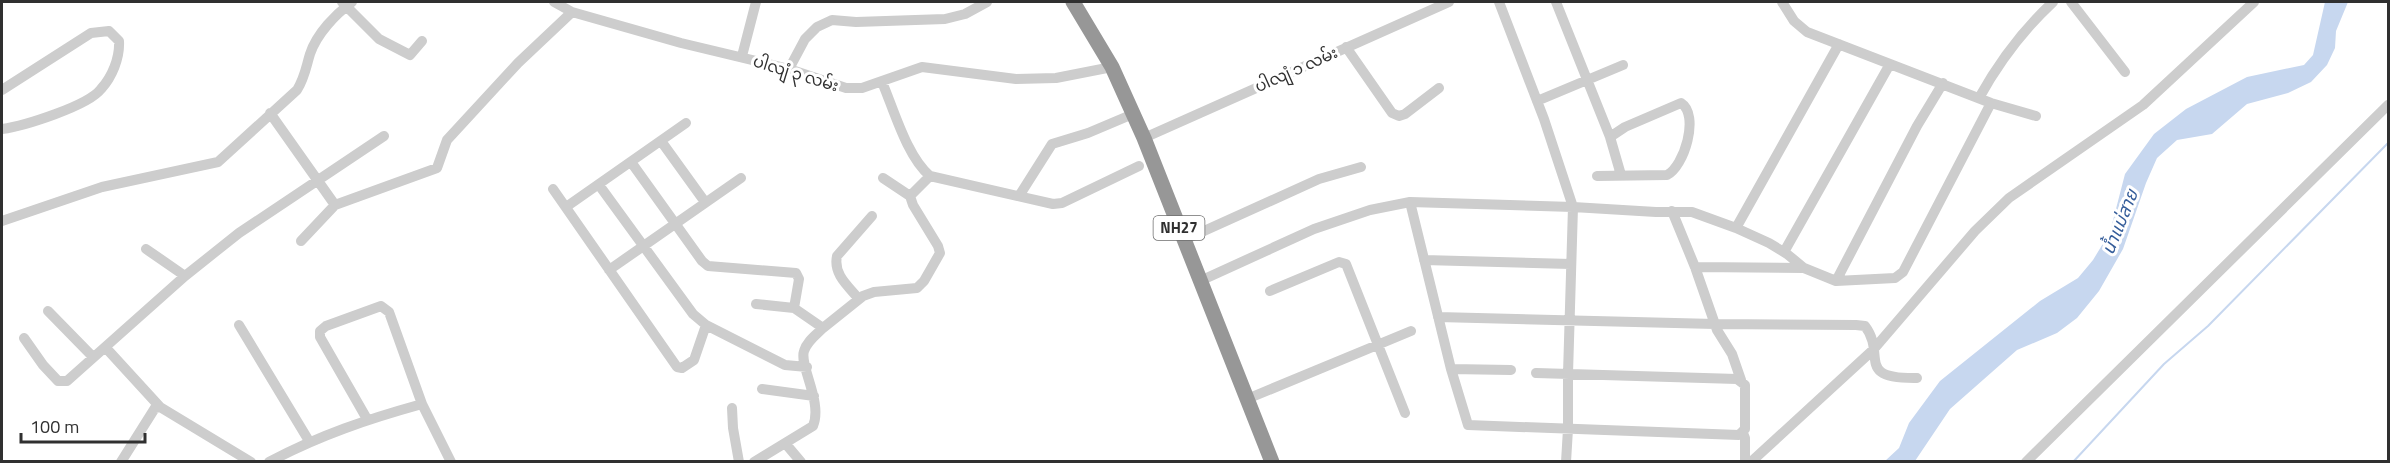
<svg xmlns="http://www.w3.org/2000/svg" width="2390" height="463" font-family="'Titillium Web','Noto Sans Myanmar','Noto Sans Thai',sans-serif">
	<style>
		.water { fill: #c7d7ef }
		.lines { fill: none; stroke-linecap: round; stroke-linejoin: round }
		.stream { stroke: #c7d7ef; stroke-width: 2 }
		.minor { stroke: #cdcdcd; stroke-width: 10 }
		.highway { stroke: #979797; stroke-width: 15 }
		.labels { text-anchor: middle; stroke-width: 6; stroke-linejoin: round; paint-order: stroke }
		.shield { fill: #fff; stroke: #6e6e6e; stroke-width: 1.5 }
		.shield-label { font-size: 15px; font-weight: bold; fill: #303030 }
		.street-label { font-size: 16px; fill: #303030; stroke: #fff }
		.water-label { font-size: 18px; font-style: italic; fill: #355d9a; stroke: #fff }
	</style>
	<rect width="100%" height="100%" fill="#fff"/>
	<path class="water" d="M2325,2H2348L2336,31L2335,48L2327,65L2311,82L2288,93L2247,104L2212,134L2177,140L2157,158L2146,183L2123,249L2099,291L2077,318L2057,333L2017,350L1950,409L1915,461H1885L1899,448L1909,423L1940,381L2040,301L2078,278L2093,260L2110,232L2125,174L2154,134L2186,109L2247,77L2304,65L2313,55Z"/>
	<g class="lines">
		<path class="stream" d="M2073,462L2164,364L2208,326L2388,143"/>
		<path class="minor" d="M342,2L379,39L410,55L422,41
			M554,2L572,12L681,43L789,69L846,88H862L922,67L1016,79L1056,78L1112,67
			M1499,2L1544,119L1573,207L1568,374V429L1566,462
			M1556,2L1610,137L1621,175
			M1782,2L1794,21L1807,32L1991,103L2036,116
			M2071,2L2125,72
			M1346,47L1392,113L1399,116L1405,114L1439,88
			M742,56L756,2
			M789,69L805,39L817,27L832,20L856,22L945,19L965,14L987,2
			M882,82C894,110 907,157 930,176L1053,204L1062,203L1139,166
			M2,90L91,33L109,31L119,41C120,58 112,77 101,89C88,106 24,126 2,129
			M1979,98C1999,62 2023,30 2053,2
			M1537,101L1623,65
			M270,113L335,205
			M1144,138L1449,2
			M661,141L705,202
			M631,162L702,261L708,266L796,273L799,279L794,308
			M1597,176L1667,175C1684,167 1700,115 1681,103L1625,127L1610,137
			M599,185L693,314L706,325L785,365L807,367
			M553,189L677,367L682,368L694,360L706,325
			M910,196L930,176
			M1019,196L1052,144L1088,133L1133,114
			M1410,202L1451,369L1468,425L1739,435L1745,429V385L1737,379L1536,373
			M566,207L686,123
			M1672,211L1695,267L1717,330L1732,354L1741,380
			M2,221L102,187L218,162L297,90C305,77 306,67 310,54C317,33 336,14 352,2
			M1736,228L1839,44
			M1184,240L1319,179L1361,167
			M301,241L335,205L437,168L447,140L518,63L572,12
			M146,249L185,276
			M1784,252L1890,64
			M1424,260L1571,264
			M1695,267L1804,268
			M609,270L741,178
			M1200,281L1314,229L1370,210L1410,202L1573,207L1656,212H1692L1736,228L1769,243L1787,254L1804,268L1836,281L1895,278L1903,272L1991,103
			M1836,281L1917,126L1943,83
			M1270,291L1339,262L1346,264L1405,413
			M859,299C848,286 833,274 837,256L872,216
			M48,311L93,357
			M1438,317L1715,324L1856,325L1865,326C1887,355 1854,379 1917,378
			M239,325L309,441
			M823,328L863,296L874,292L917,288L924,281L940,253L938,246L913,205L910,196L883,178
			M24,338L43,365L58,381H67L185,276L239,233L384,136
			M106,348L160,407
			M1451,369L1511,370
			M762,389L814,396
			M1247,399L1411,331
			M732,408L733,428L739,462
			M367,419L320,337V331L326,326L381,306L389,312L422,404
			M1743,433L1745,438V462
			M785,443L801,462
			M121,462L155,408L160,407L251,462
			M269,462C320,435 368,419 422,404L451,462
			M754,462L813,426C823,402 799,366 804,351C807,341 816,335 823,328L794,308L756,304
			M1751,462L1873,350L1975,231L2009,198L2143,105L2254,2
			M2026,462L2388,105"/>
		<path class="highway" d="M1073,2L1112,67L1144,138L1272,462"/>
	</g>
	<g class="labels">
		<rect class="shield" x="1153.5" y="216" width="51" height="24" rx="4.5"/>
		<g class="shield-label">
			<text x="1179" y="233">NH27</text>
		</g>
		<g class="street-label">
			<text transform="translate(1296 69) rotate(-24)" y="6">ပါလျံ ၁ လမ်း</text>
			<text transform="translate(796 73) rotate(17)" y="6">ပါလျံ ၃ လမ်း</text>
		</g>
		<g class="water-label">
			<text transform="translate(2120 222) rotate(-68)" y="6">น้ำแม่สาย</text>
		</g>
	</g>
	<rect width="2390" height="463" fill="none" stroke="#303030" stroke-width="6"/>
	<path d="M21 433v9h124v-9" fill="none" stroke="#303030" stroke-width="3"/>
	<text x="30" y="433" font-size="18" fill="#303030" stroke="#ffffff" stroke-width="4.5" paint-order="stroke">100 m</text>
</svg>
